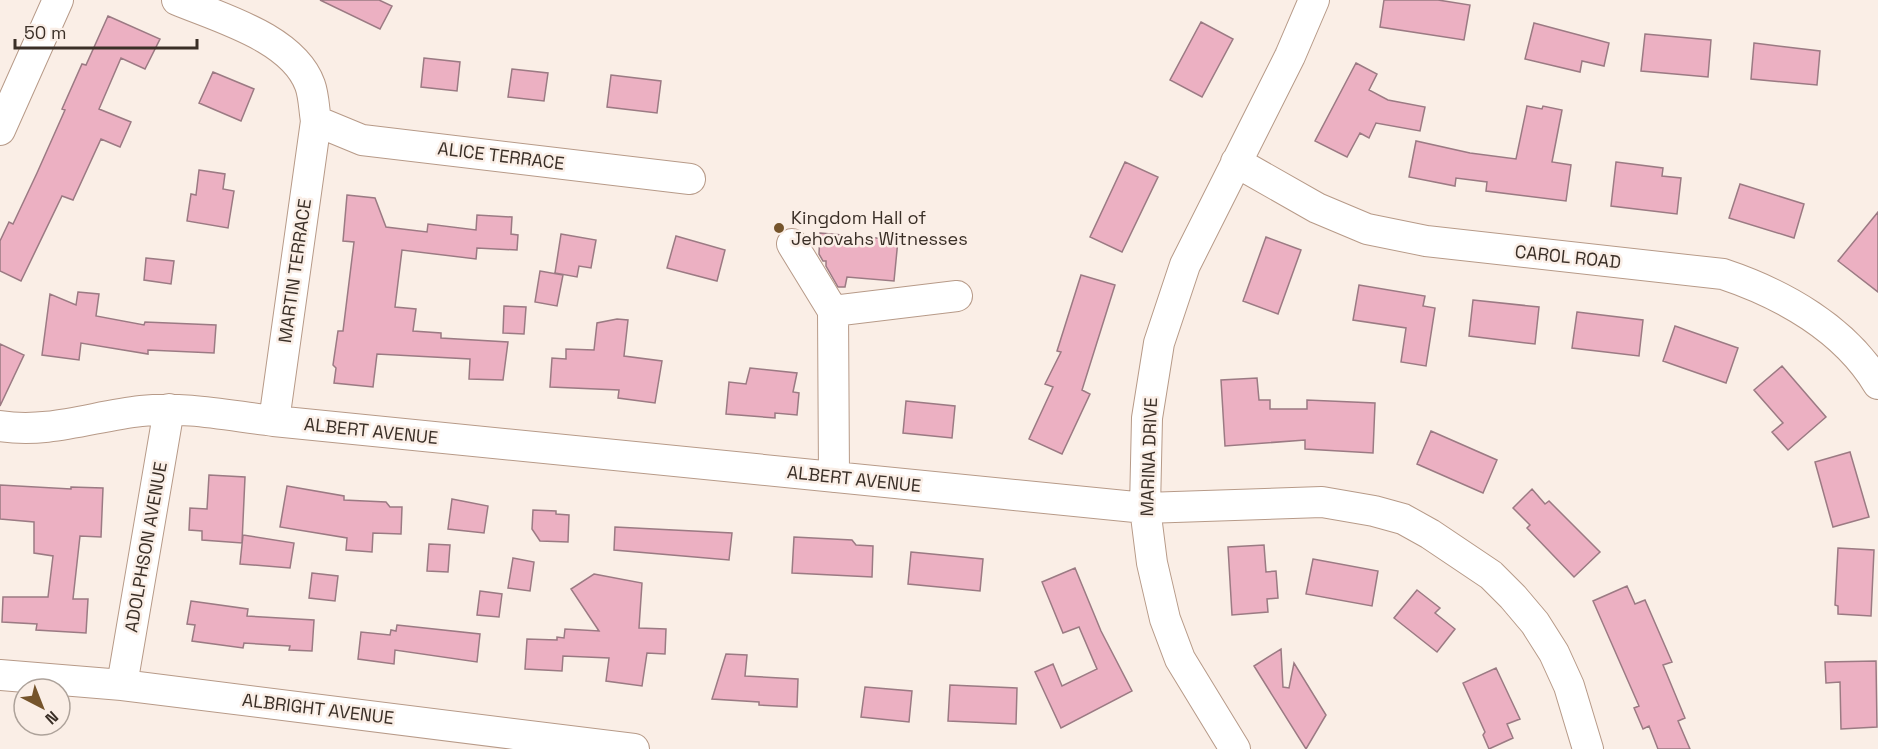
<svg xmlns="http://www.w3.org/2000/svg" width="1878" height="749" font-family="'Space Grotesk',sans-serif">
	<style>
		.building { fill: #ecb0c2; stroke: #9b7a83; stroke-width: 1.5 }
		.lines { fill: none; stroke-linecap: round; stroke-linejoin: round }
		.minor-casing { stroke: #b79a88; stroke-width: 32 }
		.minor { stroke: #fff; stroke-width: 30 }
		.poi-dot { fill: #75542b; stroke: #faeee6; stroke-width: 2 }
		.labels { text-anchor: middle; stroke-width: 5; stroke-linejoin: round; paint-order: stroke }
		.street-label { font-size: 18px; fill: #3a2f27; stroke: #faeee6 }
		.poi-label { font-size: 18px; fill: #3a2f27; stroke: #faeee6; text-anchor: start }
	</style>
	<rect width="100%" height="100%" fill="#faeee6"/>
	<path class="building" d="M320,0H379L392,6L380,29Z
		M1384,0H1438L1470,5L1464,40L1380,27Z
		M108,16L160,39L145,69L121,58L99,109L131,122L120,147L101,139L73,200L62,196L21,281L0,271V241L9,222L13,224L37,173L65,110L62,109L82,64L86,65Z
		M1201,22L1233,39L1202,97L1170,80Z
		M1534,23L1609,43L1604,66L1582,61L1580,72L1525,59Z
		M1645,34L1711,40L1708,77L1641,71Z
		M1754,43L1820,51L1817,85L1751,79Z
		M424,58L460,62L457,91L421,87Z
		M1356,63L1377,74L1369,90L1388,100L1425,107L1420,131L1376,123L1369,138L1360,133L1347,157L1315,141Z
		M512,69L548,73L544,101L508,97Z
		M213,72L254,89L241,121L199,103Z
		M611,75L661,81L657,113L607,107Z
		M1527,106L1542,109L1543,106L1562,110L1552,162L1571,165L1566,201L1486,191L1487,182L1456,178L1455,186L1409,177L1416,141L1470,153L1516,159Z
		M1125,162L1158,177L1122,252L1090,237Z
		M1616,162L1663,168L1662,176L1681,178L1677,214L1611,206Z
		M199,170L225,174L223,189L234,191L228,228L187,221L191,194L196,195Z
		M1740,184L1804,204L1794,238L1729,218Z
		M347,195L375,198L386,227L427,232L428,224L476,230L477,215L512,217L511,234L518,235L517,250L477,248L476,259L402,250L395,307L416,309L413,331L441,333V338L508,342L503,380L469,379L470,359L377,354L373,387L334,383L336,368L333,365L338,331H343L354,242L343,241Z
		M1878,212V292L1838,261Z
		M820,233L898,240L894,281L847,277L845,287H838L826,266V261H823L819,254Z
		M561,234L596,240L591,268L579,266L577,277L555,273Z
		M676,236L725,250L717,281L667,268Z
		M1266,237L1301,250L1278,314L1243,301Z
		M146,258L174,261L171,284L144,280Z
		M540,271L563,275L557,306L535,302Z
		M1081,275L1115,285L1082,390L1090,394L1062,454L1029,439L1053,387L1045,384L1061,352L1057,351Z
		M1359,285L1425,296L1423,306L1435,308L1426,366L1401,362L1406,328L1353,320Z
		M78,292L99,294L96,316L144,325L145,322L216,325L214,353L148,350V354L81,343L79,360L42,355L50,294L76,305Z
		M1473,300L1539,307L1535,344L1469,336Z
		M504,306L526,307L524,334L503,333Z
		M1577,312L1643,320L1639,356L1572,348Z
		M617,319L628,320L624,356L662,361L655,403L618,398L619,390L550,387L552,358L566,359V349L594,350L597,323Z
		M1675,326L1738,348L1726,383L1663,361Z
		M0,344L24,355L0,406Z
		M1782,366L1826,417L1788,450L1772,432L1783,423L1754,390Z
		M750,368L797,373L793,392L799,393L797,415L775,413V418L726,414L729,382L746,384Z
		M1257,378L1259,400H1270V409H1307V400L1375,403L1373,453L1305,449V440L1225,446L1221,380Z
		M906,401L955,406L952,438L903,433Z
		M1431,431L1497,460L1483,493L1417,464Z
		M1850,452L1869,517L1833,527L1815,462Z
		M209,475L245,477L242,543L202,540V531L189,530L190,508L207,509Z
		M0,485L71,489V487L103,488L101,537L80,536L73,599H88L86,633L36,630L37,624L2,622L3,597H48L53,556L34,553V522L0,519Z
		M287,486L344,496V500L386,502L390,507H402L401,534L373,533L372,552L346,550L347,538L280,527Z
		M1532,489L1545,504L1549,501L1600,552L1574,577L1527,528L1530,525L1513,508Z
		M452,499L488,506L484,533L448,529Z
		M533,510L556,511V514L569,515L568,542L540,541L532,529Z
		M615,527L732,533L729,560L614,550Z
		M243,535L294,543L290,568L240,564Z
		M794,537L852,540L856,545L873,546L872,577L792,573Z
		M429,544L450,545L448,572L427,571Z
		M1264,545L1266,572L1276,571L1278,598L1267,599L1268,612L1232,615L1228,547Z
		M1838,548L1874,550L1871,616L1838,614V606L1835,605Z
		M911,552L983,559L980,591L908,584Z
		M513,558L534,562L530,591L508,588Z
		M1313,559L1378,571L1372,606L1306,594Z
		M1075,568L1101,631L1132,691L1061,728L1035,672L1053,664L1062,686L1097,669L1079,627L1063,633L1042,582Z
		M312,573L338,576L335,601L309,598Z
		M594,574L642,583L639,628L666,629L665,654L647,653L642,686L606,681L609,658L563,656L562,671L525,669L527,639L557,640V637L564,638L565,629L599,631L571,589Z
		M1627,586L1635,604L1645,600L1672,662L1663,665L1685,718L1678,721L1690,749H1658L1649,726L1643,729L1634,708L1639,706L1593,601Z
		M1417,590L1440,608L1435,613L1455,629L1437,652L1394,618Z
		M480,591L502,594L499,617L477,615Z
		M191,601L248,609L247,616L314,620L312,651L289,650L290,646L244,643L243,648L192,641L195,625L187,624Z
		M397,625L480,634L477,662L395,650L394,664L358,659L361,632L390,635L391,630L396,631Z
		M1281,649L1283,687L1289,688L1294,663L1326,715L1306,749L1254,666Z
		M726,654L747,655L745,676L798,679L797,707L759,705V702L712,699Z
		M1876,661L1877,727L1841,729L1840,682L1826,683L1825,662Z
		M1496,668L1520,719L1507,724L1513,738L1489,749L1483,735L1485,732L1463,683Z
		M950,685L1017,688L1016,724L948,721Z
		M865,687L912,691L909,722L861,717Z"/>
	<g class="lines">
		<g class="minor-casing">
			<path id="minor" d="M177,0C220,18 293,38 310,85C314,96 314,110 316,121L274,421
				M316,121L362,140L690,179
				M0,130L58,0
				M1236,162L1317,208L1367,229L1426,241L1723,274C1783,294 1845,329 1878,384
				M792,244L833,311
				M0,426C48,434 94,416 141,411C185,406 230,416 274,421L1145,508L1322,502L1374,511L1403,519L1430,534L1491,575L1513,597L1535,623L1554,653L1569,686L1588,749
				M834,477L833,311L957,296
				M0,675L122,685L634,749
				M122,685L169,409
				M1235,749L1180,659L1165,619L1152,563L1145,508L1147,418L1159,343L1185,265L1290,56L1314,0"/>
		</g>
		<use href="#minor" class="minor"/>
	</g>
	<circle class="poi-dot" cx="779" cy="228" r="6"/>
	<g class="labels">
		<g class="street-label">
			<text transform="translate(501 156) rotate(7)" y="6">ALICE TERRACE</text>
			<text transform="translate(1568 257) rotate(6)" y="6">CAROL ROAD</text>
			<text transform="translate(295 271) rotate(-82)" y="6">MARTIN TERRACE</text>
			<text transform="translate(371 431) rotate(6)" y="6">ALBERT AVENUE</text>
			<text transform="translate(1149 457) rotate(-88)" y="6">MARINA DRIVE</text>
			<text transform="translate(854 479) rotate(6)" y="6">ALBERT AVENUE</text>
			<text transform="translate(146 547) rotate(-80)" y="6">ADOLPHSON AVENUE</text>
			<text transform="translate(318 709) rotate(7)" y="6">ALBRIGHT AVENUE</text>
		</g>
		<g class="poi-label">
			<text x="791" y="224">Kingdom Hall of<tspan x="791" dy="21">Jehovahs Witnesses</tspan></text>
		</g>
	</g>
	<g transform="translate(42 707) rotate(138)"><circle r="28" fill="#faeee6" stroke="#ada29a" stroke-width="1.5"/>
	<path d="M0-4.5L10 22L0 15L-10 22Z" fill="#75542b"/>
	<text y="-9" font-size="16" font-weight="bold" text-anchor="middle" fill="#3a2f27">N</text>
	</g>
	<path d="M15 39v9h182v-9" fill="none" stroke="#3a2f27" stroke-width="3"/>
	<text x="24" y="39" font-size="18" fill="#3a2f27" stroke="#faeee6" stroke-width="4.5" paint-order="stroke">50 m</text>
</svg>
